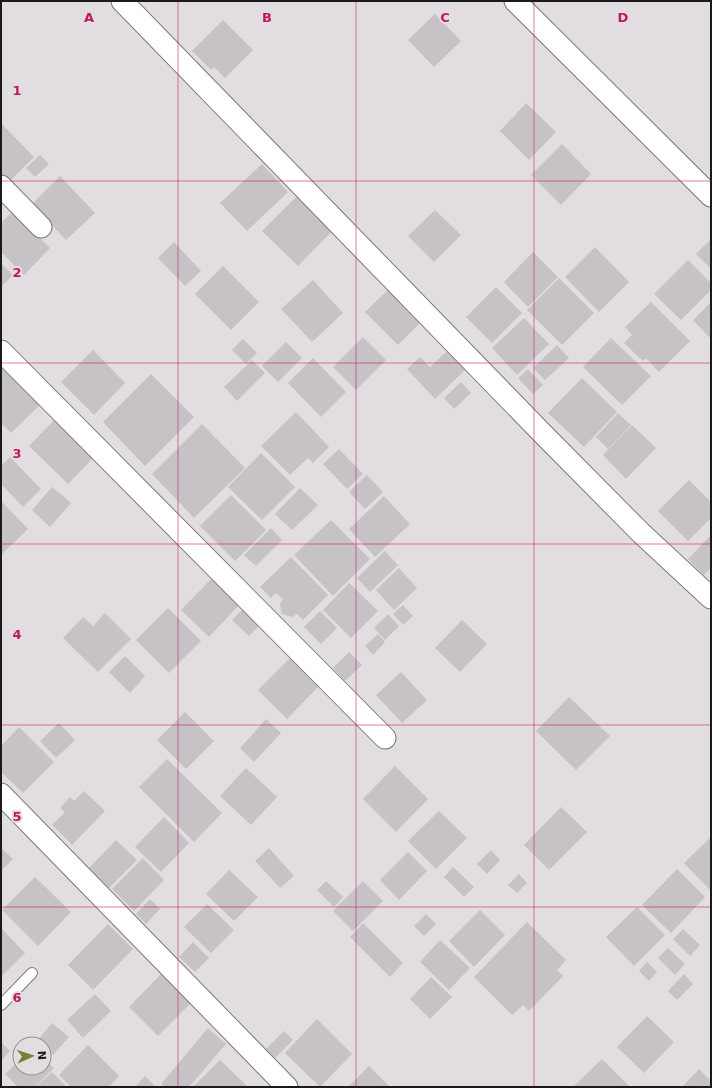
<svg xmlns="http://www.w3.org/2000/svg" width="712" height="1088" font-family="'DejaVu Sans',sans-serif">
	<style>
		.building { fill: #c6c2c6 }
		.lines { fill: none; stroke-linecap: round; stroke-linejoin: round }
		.service-casing { stroke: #7c787c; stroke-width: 12 }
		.minor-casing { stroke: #7c787c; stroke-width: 23 }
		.service { stroke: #fff; stroke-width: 10 }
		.minor { stroke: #fff; stroke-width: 21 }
		.grid { fill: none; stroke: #c2185b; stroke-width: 1; stroke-opacity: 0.55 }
		.grid-label { font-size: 13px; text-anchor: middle; font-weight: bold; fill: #c2185b; stroke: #e2dde1; stroke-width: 4; stroke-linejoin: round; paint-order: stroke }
	</style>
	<rect width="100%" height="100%" fill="#e2dde1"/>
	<path class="building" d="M435,14L461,41L434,67L408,40Z
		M223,20L253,50L225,78L214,67L211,70L192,51Z
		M526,103L556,132L529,160L500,131Z
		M1,123L34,157L6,185L1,180Z
		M562,144L591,174L561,205L531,175Z
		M40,155L49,164L35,177L26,168Z
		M262,164L288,192L247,231L220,203Z
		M60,176L95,213L66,240L32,204Z
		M299,194L334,229L298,266L262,231Z
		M435,210L461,235L434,262L408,236Z
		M13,211L50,248L24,275L1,252V223Z
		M711,239V269L696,254Z
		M174,242L201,271L185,286L158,258Z
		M595,247L629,282L599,312L565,277Z
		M533,252L558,277L528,307L504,282Z
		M688,260L711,283V290L681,320L654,294Z
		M1,263L13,275L1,287Z
		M223,266L259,302L231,330L195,294Z
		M559,278L594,313L562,345L527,310Z
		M313,280L343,313L312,342L281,309Z
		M496,287L522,313L492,343L466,317Z
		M390,288L422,321L398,345L365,312Z
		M651,302L690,341L659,372L646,358L643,361L624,343L632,335L625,327Z
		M710,303L711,304V339L693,320Z
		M524,318L549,344L517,375L492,348Z
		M363,337L386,360L356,390L333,367Z
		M611,338L651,376L622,405L583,367Z
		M243,339L257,353L246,364L232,350Z
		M286,342L302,358L278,382L262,366Z
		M557,345L569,358L545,380L533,368Z
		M93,350L125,383L94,415L61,382Z
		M447,351L465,370L435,399L407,369L420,357L430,367Z
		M313,358L346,392L321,417L288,383Z
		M252,360L265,373L237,401L224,387Z
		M1,362L42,403L11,433L1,423Z
		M528,369L543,385L533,394L518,378Z
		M151,374L194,417L145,466L103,422Z
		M582,378L617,412L584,447L548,413Z
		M461,382L471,393L454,409L444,398Z
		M296,412L329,447L313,463L308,458L290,475L261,446Z
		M618,413L631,425L608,449L596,437Z
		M57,417L94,457L68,484L29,446Z
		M202,424L245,468L194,518L152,474Z
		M632,425L656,448L626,479L603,455Z
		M339,449L363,474L347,489L323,464Z
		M261,453L295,487L262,520L228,487Z
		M10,457L41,489L23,507L1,484V466Z
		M367,475L383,492L365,509L349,492Z
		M689,480L711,502V518L688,541L658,511Z
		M52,487L71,503L50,527L32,510Z
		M300,488L318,505L292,530L275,514Z
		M231,495L266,530L235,561L200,526Z
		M384,496L410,524L375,557L349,529Z
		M1,501L28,529L1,555Z
		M331,520L370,559L333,596L294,555Z
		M271,528L282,540L256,566L244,555Z
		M711,535V568L704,575L688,559Z
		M385,551L398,565L370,592L357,578Z
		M291,557L328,595L303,620L297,614L292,617L282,614L280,604L283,599L276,593L271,598L260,587Z
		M399,568L417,588L394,610L376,590Z
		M213,577L240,604L209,637L181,610Z
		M349,583L378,611L351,638L323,610Z
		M403,605L413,616L403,625L393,614Z
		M246,606L263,622L249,636L232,620Z
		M168,608L201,641L169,673L136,640Z
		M320,611L337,628L321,644L304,627Z
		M105,613L131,639L98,672L63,638L83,617L93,626Z
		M388,614L399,626L385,640L374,628Z
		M462,620L487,644L460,672L435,648Z
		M378,634L385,642L373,655L365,646Z
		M349,652L362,665L345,681L333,668Z
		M125,656L145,676L130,693L109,672Z
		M291,657L320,685L287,719L258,690Z
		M401,672L427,700L402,723L376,695Z
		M569,697L610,736L576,770L536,731Z
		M185,712L214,741L186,769L157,740Z
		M266,719L281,733L254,762L240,748Z
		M59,723L75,740L56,758L40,741Z
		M19,727L54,762L23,793L1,772V746Z
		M167,759L222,813L194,842L139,787Z
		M395,766L428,799L396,832L363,799Z
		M246,768L277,797L251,825L220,796Z
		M84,791L105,811L72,845L52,825L65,812L60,808L70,797L74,801Z
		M561,807L587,832L549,870L524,845Z
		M439,811L467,838L436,869L408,841Z
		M164,817L189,843L161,872L135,847Z
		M711,837V891L684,863Z
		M116,840L137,860L109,888L89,868Z
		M1,848L13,859L1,871Z
		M269,848L294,876L280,888L255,861Z
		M491,850L500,860L487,874L477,864Z
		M408,852L427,871L399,900L380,880Z
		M143,858L164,880L134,911L112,889Z
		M453,867L474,887L464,897L444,877Z
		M677,869L705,897L671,933L642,905Z
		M229,870L258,897L234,921L206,894Z
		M519,874L527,883L517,893L508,885Z
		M35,877L71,912L38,946L2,910Z
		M326,881L343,897L334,907L317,890Z
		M363,881L383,901L353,931L333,911Z
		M150,899L160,909L146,924L136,914Z
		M207,904L234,930L211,953L184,927Z
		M637,907L665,935L634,966L606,937Z
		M480,910L505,935L474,967L449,941Z
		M426,914L436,924L424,936L414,926Z
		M527,922L566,960L557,970L563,976L529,1011L523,1005L512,1015L474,977Z
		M363,923L403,963L390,977L350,937Z
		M108,924L133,949L93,990L68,965Z
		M1,928L25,953L1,977Z
		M683,929L700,945L690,956L673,939Z
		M440,940L470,968L449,990L420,962Z
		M193,942L209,958L195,972L179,957Z
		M668,948L685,964L675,975L658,958Z
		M647,962L657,972L649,981L639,971Z
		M165,970L195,999L158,1036L129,1007Z
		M684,974L693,984L677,1000L668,991Z
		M431,977L452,997L430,1019L410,999Z
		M95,994L111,1011L83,1038L67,1020Z
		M647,1016L674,1042L644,1073L617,1047Z
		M317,1019L352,1054L320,1087L285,1053Z
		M52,1023L69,1037L53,1055L44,1047V1044H40L37,1041Z
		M208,1028L226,1044L189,1087H165L161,1084Z
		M284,1031L293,1040L275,1058L266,1049Z
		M1,1042L10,1051L1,1061Z
		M88,1045L119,1076L109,1087H68L70,1086L59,1075Z
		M20,1059V1068H44V1059L54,1068L35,1087H18L5,1074Z
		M602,1059L630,1087L574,1086Z
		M220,1060L248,1087H193Z
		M369,1066L390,1087H348Z
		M699,1069L711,1081V1087H682Z
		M52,1072L65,1085L64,1087H36Z
		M145,1076L154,1085L152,1087H135Z"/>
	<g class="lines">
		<g class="service-casing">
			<path id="service" d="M1,1005L32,973"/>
		</g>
		<g class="minor-casing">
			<path id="minor" d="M122,1L541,432L641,533L711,598
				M515,1L711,196
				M1,186L41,227
				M1,351L385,738
				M1,794L287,1087"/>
		</g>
		<use href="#service" class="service"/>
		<use href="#minor" class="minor"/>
	</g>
	<path class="grid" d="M178,1V1087M356,1V1087M534,1V1087M1,181H711M1,363H711M1,544H711M1,725H711M1,907H711"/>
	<g class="grid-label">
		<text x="89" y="22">A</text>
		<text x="267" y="22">B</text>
		<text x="445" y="22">C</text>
		<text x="623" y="22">D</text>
		<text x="17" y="95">1</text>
		<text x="17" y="277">2</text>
		<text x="17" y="458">3</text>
		<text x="17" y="639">4</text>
		<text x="17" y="821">5</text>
		<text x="17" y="1002">6</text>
	</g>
	<rect width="712" height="1088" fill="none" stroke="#1b1a1b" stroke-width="4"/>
	<g transform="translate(32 1056) rotate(87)"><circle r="19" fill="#e2dde1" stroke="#928f92"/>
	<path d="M0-3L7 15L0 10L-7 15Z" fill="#758330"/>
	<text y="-6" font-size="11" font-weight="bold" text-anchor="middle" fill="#1b1a1b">N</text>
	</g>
</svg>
